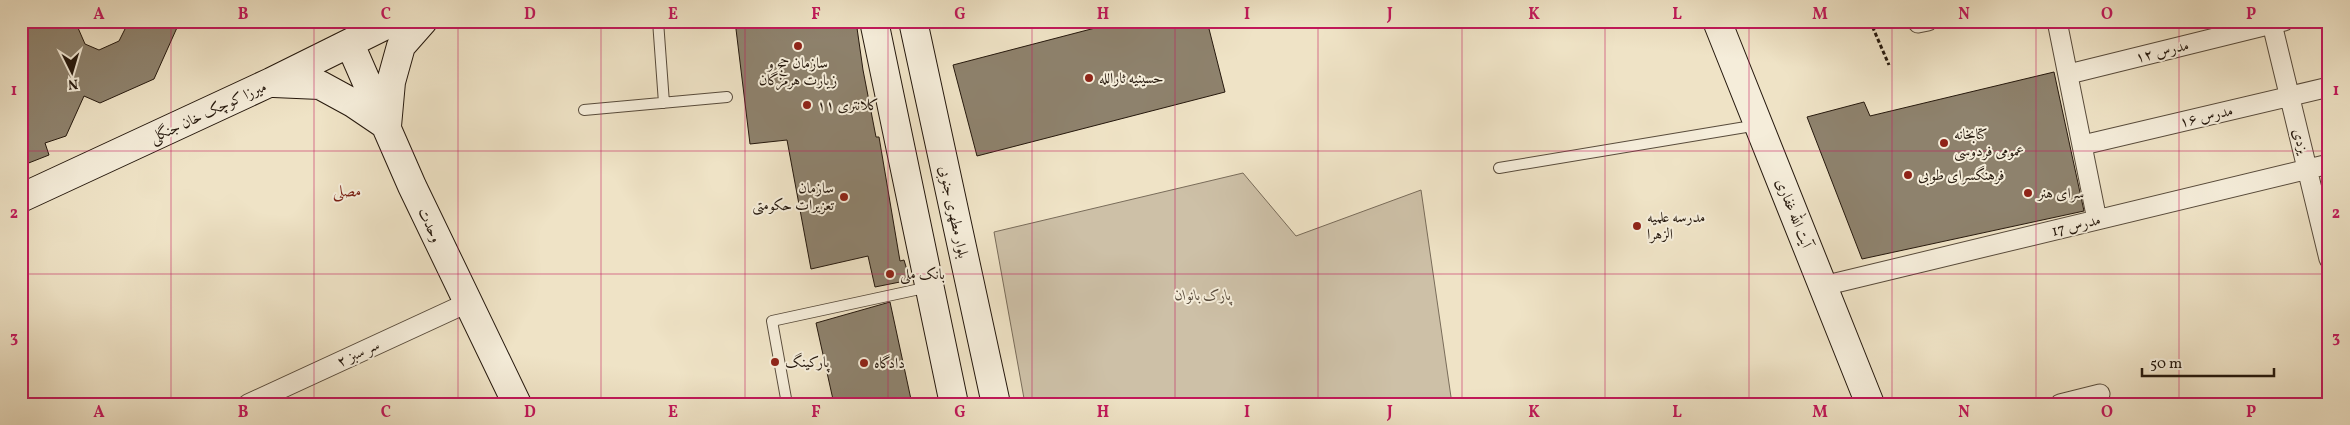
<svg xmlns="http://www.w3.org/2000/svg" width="2350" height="425" font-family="Vollkorn,Amiri,serif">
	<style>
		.green { fill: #cdc0a7; stroke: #796c5a }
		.building { fill: #8e826d; stroke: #25180d }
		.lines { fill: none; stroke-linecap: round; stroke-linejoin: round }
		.lane-casing { stroke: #584b3b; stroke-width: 12 }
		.street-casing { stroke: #584b3b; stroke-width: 21 }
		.secondary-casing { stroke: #25180d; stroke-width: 30 }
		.path { stroke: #25180d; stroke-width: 3; stroke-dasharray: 4 2.5; stroke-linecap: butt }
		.lane { stroke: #f5edda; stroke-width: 10 }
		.street { stroke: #f5edda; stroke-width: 19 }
		.secondary { stroke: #f5edda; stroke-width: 28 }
		.grid { fill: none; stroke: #c2185b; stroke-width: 1; stroke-opacity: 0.55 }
		.poi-dot { fill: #8f2418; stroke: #f5edda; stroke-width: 2 }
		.labels { text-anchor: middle; stroke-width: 4; stroke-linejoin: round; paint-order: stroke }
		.street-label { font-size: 15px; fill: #25180d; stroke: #f5edda }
		.poi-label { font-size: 15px; fill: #25180d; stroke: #f5edda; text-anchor: start }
		.park-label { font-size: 15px; font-style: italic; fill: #574a3b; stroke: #f5edda }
		.neighbourhood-label { font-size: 16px; fill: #7a1f14; stroke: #f5edda }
		.neatline { fill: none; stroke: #c2185b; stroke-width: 2 }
		.grid-label { font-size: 16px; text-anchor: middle; font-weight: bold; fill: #c2185b }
	</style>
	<rect width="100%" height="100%" fill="#efe3c6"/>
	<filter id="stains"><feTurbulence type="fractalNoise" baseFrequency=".004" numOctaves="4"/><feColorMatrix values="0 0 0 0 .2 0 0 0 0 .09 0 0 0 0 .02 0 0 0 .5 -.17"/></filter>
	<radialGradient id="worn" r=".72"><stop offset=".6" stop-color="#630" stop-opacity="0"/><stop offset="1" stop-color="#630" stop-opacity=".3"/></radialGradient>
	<path class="green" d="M1243,173L1296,236L1421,190L1452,404H1025L994,232Z"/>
	<path class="building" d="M21,21H75L85,44L99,50L119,41L129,21H180L154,79L100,103L84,96L66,136L45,143L49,155L21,166Z
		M735,21H856L863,70L876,137H879L900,261L904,260L910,280L875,287L868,256L811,269L787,140L750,144Z
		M1122,21H1207L1225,92L977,156L953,65Z
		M2054,72L2084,211L1862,259L1807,117L1864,102L1870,116Z
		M890,302L912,404H834L816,323Z"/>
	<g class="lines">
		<g class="lane-casing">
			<path id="lane" d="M658,21L664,103
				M584,110L727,97
				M1499,168L1758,125
				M787,404L772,321L929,287"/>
		</g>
		<g class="street-casing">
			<path id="street" d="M2057,21L2097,220
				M1918,23L1928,21
				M2272,24L2329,259
				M2069,74L2284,21
				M2083,145L2329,87
				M1823,286L2329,164
				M248,404L467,303
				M2060,404L2100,394"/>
		</g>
		<g class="secondary-casing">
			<path id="secondary" d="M874,21L954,404
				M913,21L996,404
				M1717,21L1870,404
				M350,44L412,186L517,404
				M274,83L320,85L353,103L387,126L391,82L401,46L423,21
				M21,198L271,82L394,21"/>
		</g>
		<path class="path" d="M1870,21L1889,65"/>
		<use href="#lane" class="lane"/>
		<use href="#street" class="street"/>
		<use href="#secondary" class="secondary"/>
	</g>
	<path class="grid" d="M171,21V404M314,21V404M458,21V404M601,21V404M745,21V404M888,21V404M1032,21V404M1175,21V404M1318,21V404M1462,21V404M1605,21V404M1749,21V404M1892,21V404M2036,21V404M2179,21V404M21,151H2329M21,274H2329"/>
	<g class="poi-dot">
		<circle cx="798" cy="46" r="5"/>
		<circle cx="1089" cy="78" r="5"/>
		<circle cx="807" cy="105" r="5"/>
		<circle cx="1944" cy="143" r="5"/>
		<circle cx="1908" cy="175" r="5"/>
		<circle cx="2028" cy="193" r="5"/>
		<circle cx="844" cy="197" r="5"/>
		<circle cx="1637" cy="226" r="5"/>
		<circle cx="890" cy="274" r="5"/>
		<circle cx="775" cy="362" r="5"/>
		<circle cx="864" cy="363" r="5"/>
	</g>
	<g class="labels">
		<g class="street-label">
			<text transform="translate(2162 51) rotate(-14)" y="5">مدرس ۱۲</text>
			<text transform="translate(208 112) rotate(-25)" y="5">میرزا کوچک خان جنگلی</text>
			<text transform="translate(2206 116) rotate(-13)" y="5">مدرس ۱۶</text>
			<text transform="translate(2301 141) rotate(76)" y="5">یزدی</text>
			<text transform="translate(954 212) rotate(78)" y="5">بلوار مطهری جنوبی</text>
			<text transform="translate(1794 213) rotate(68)" y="5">آیت الله غفاری</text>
			<text transform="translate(430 225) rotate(65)" y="5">وحدت</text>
			<text transform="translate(2076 225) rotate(-14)" y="5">مدرس 17</text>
			<text transform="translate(358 353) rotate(-25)" y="5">سر سبز ۲</text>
		</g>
		<g class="poi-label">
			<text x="798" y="68" text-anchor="middle">سازمان حج و<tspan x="798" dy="17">زیارت هرمزگان</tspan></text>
			<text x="1099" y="83">حسینیه ثارالله</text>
			<text x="817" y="110">کلانتری ۱۱</text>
			<text x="1954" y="139">کتابخانه<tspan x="1954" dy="17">عمومی فردوسی</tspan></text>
			<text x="1918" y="180">فرهنگسرای طوبی</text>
			<text x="834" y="193" text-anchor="end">سازمان<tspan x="834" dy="17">تعزیرات حکومتی</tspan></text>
			<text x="2038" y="198">سرای هنر</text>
			<text x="1647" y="222">مدرسه علمیه<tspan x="1647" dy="17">الزهرا</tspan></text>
			<text x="900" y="279">بانک ملی</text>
			<text x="785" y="367">پارکینگ</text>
			<text x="874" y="368">دادگاه</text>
		</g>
		<g class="park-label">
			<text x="1203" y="300">پارک بانوان</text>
		</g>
		<g class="neighbourhood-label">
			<text x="347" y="196">مصلی</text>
		</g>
	</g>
	<rect width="2350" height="425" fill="none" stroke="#efe3c6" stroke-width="55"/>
	<g transform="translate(72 72) rotate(175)" stroke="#f5edda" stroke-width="4" paint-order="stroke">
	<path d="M0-4L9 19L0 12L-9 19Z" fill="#25180d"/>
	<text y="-8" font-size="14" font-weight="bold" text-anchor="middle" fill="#25180d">N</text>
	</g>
	<path d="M2142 368v8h132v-8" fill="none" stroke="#25180d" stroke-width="2.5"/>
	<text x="2150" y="368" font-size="15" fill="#25180d" stroke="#f5edda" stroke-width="4" paint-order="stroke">50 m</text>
	<rect x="28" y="28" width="2294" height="370" class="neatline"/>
	<g class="grid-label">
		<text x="99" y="19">A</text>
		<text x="243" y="19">B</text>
		<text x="386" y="19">C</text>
		<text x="530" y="19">D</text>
		<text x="673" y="19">E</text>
		<text x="816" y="19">F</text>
		<text x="960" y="19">G</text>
		<text x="1103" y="19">H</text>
		<text x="1247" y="19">I</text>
		<text x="1390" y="19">J</text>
		<text x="1534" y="19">K</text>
		<text x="1677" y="19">L</text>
		<text x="1820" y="19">M</text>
		<text x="1964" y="19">N</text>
		<text x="2107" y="19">O</text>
		<text x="2251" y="19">P</text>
		<text x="14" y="95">1</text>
		<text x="2336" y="95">1</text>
		<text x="14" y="218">2</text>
		<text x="2336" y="218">2</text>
		<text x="14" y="342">3</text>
		<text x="2336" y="342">3</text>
		<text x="99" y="417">A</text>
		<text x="243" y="417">B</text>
		<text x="386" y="417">C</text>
		<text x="530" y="417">D</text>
		<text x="673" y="417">E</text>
		<text x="816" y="417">F</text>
		<text x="960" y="417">G</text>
		<text x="1103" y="417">H</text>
		<text x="1247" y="417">I</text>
		<text x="1390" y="417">J</text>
		<text x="1534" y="417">K</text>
		<text x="1677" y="417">L</text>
		<text x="1820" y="417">M</text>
		<text x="1964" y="417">N</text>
		<text x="2107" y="417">O</text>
		<text x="2251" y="417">P</text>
	</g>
	<rect width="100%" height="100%" filter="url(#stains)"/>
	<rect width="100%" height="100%" fill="url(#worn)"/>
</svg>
